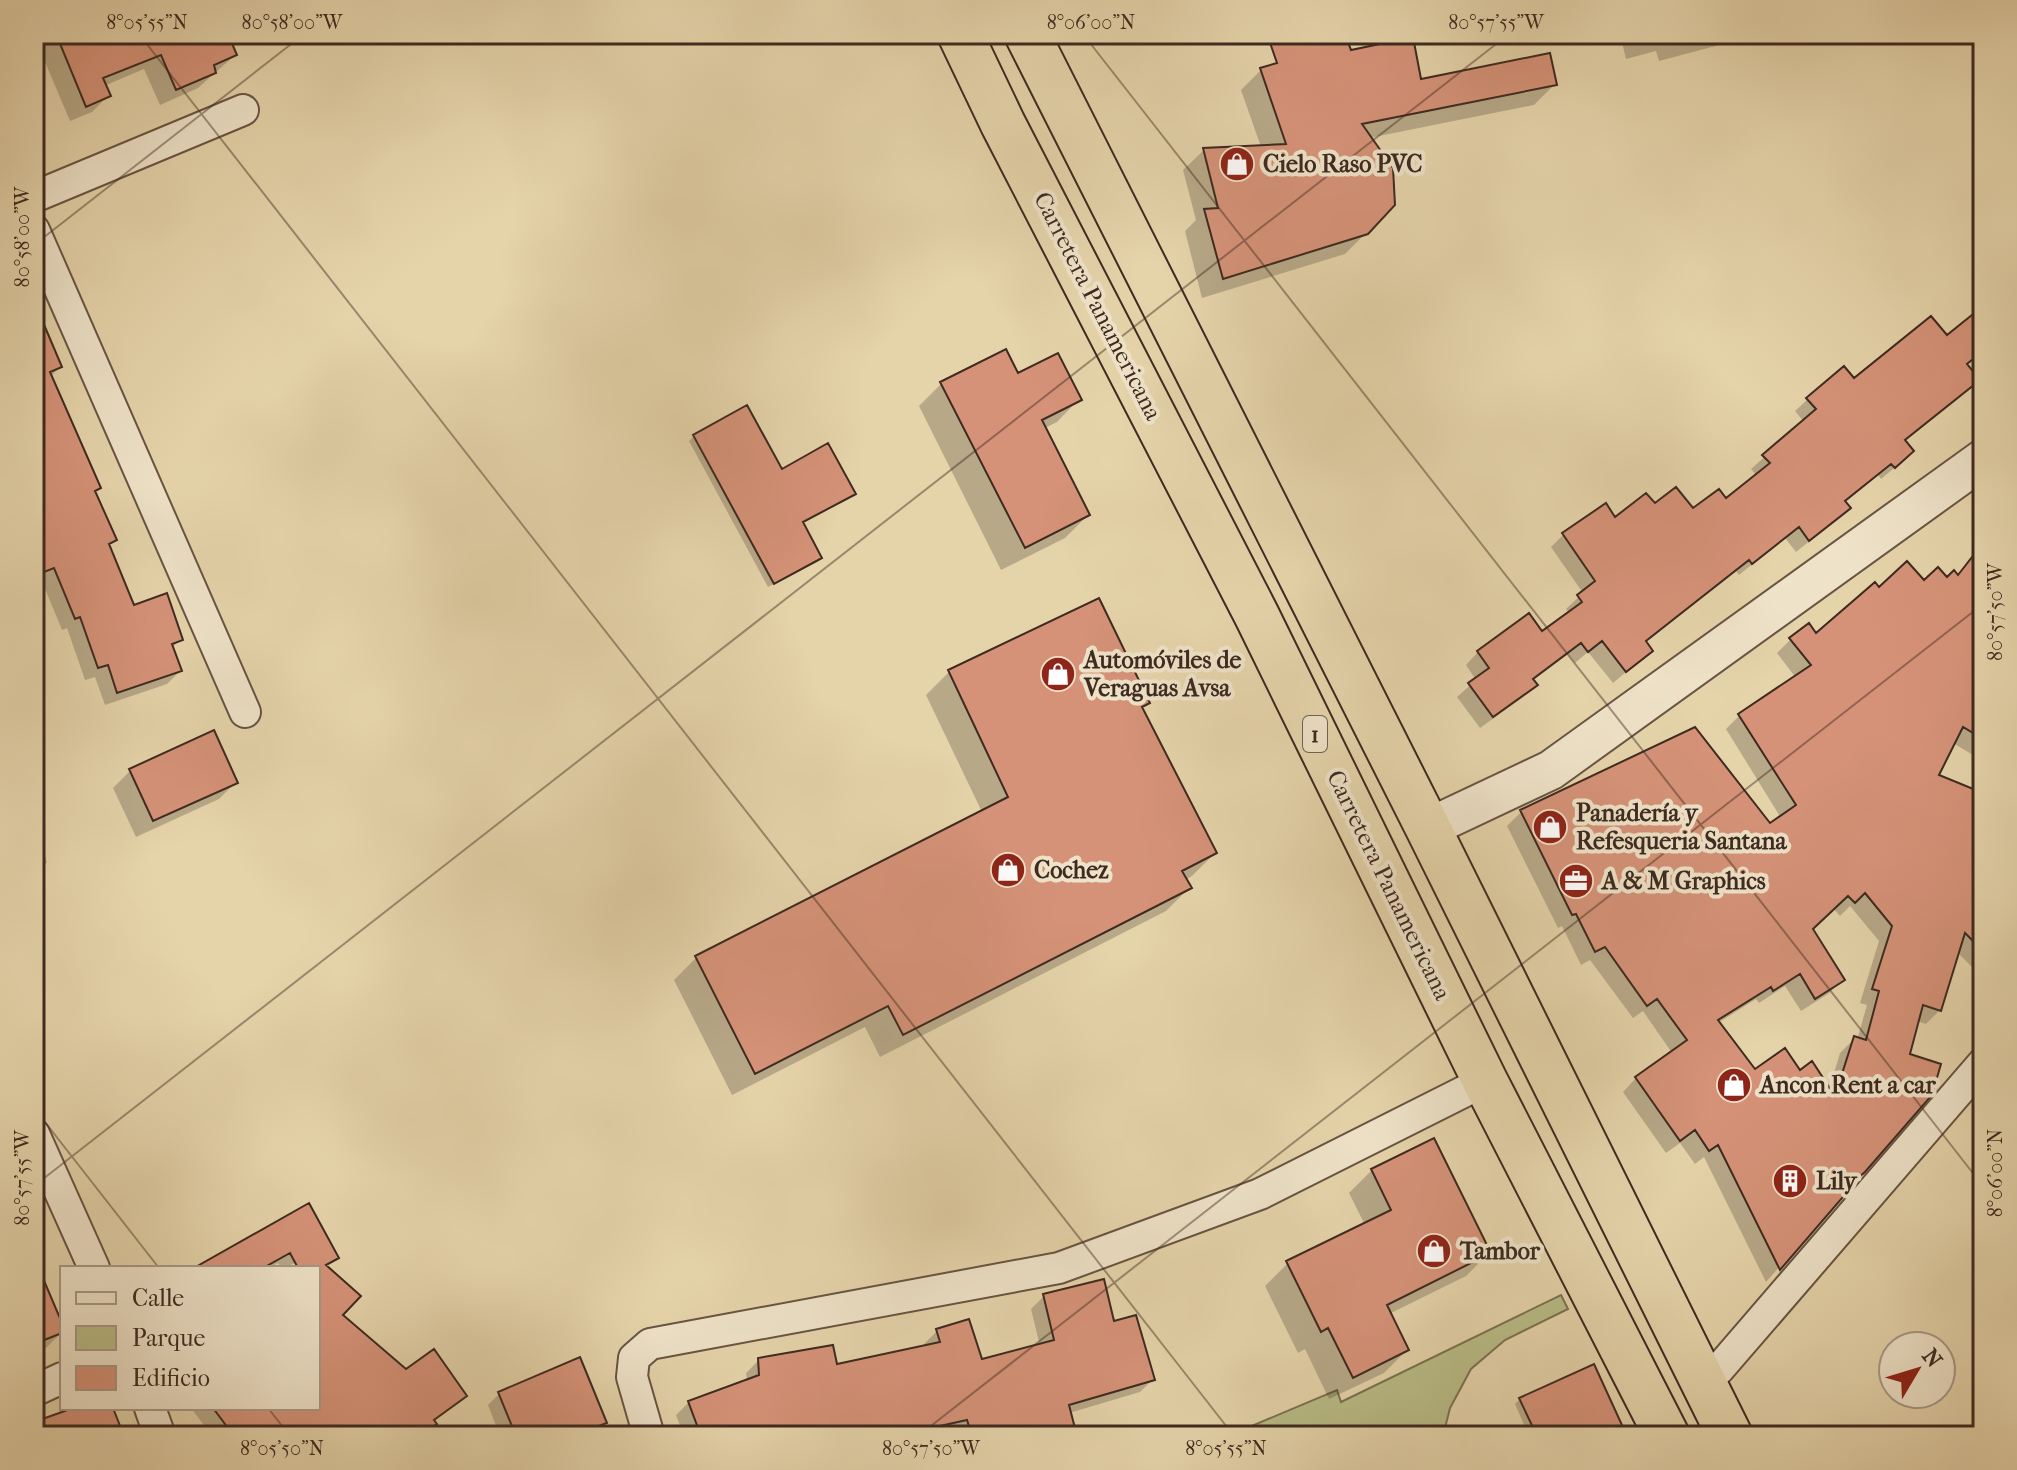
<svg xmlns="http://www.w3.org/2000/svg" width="2017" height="1470" font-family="'IM FELL French Canon',serif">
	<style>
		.green { fill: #b8bb86; stroke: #7b7253; stroke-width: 2 }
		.shadow { fill: #0003; fill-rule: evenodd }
		.building { fill: #d59278; stroke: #3e2a20; stroke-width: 2; fill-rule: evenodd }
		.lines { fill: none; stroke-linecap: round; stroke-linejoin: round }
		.minor-casing { stroke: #685442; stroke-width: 34 }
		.tertiary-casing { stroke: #685442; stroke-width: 42 }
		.trunk-casing { stroke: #3e2a20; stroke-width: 48 }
		.minor { stroke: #eee2c8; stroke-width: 30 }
		.tertiary { stroke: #eee2c8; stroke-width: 38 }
		.trunk { stroke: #e5d3aa; stroke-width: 44 }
		.ticks { fill: none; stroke: #3e2a20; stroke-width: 2; stroke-opacity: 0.45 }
		.labels { text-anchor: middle; stroke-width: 8; stroke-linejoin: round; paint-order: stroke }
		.shield { fill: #eee2c8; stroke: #736152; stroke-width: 2 }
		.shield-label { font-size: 22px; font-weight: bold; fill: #3e2a20 }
		.poi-label { font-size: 24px; font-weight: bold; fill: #3e2a20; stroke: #eee2c8; text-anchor: start }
		.street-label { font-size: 24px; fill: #3e2a20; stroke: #eee2c8 }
		.neatline { fill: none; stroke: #3e2a20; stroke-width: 3 }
		.ticks-label { font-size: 20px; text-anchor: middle; fill: #3e2a20 }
	</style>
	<rect width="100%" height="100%" fill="#e5d3aa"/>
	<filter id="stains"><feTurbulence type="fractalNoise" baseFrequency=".0025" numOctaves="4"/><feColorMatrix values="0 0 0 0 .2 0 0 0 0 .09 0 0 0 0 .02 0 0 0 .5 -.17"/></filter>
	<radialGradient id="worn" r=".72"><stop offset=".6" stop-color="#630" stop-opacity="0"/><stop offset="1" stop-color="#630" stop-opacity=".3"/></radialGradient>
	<path class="green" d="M1561,1295L1568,1309L1505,1340L1471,1369L1450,1408L1445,1428L1446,1436H1244L1242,1430L1337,1390L1341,1402Z"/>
	<path class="shadow" d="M46,34H225L235,55L198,88L160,105L144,69L104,86L108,96L92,112L70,121L37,43Z
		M1231,34H1253L1233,40Z
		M1620,34H1748L1742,39L1659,61L1656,51L1626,59Z
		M1349,52L1420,81L1555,84L1534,105L1369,138L1367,232L1345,254L1202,298L1185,231L1196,220L1183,170L1204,150L1261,147L1241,90L1261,70Z
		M1983,308V351L1965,365V392L1903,441L1899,464L1881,479L1878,475L1844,502L1848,508L1836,520L1796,552L1785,538L1739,575L1736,571L1644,642L1651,651L1613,683L1588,652L1575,663L1568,654L1532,681L1535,684L1523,697L1480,728L1457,697L1476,680L1466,665L1478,652L1542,634L1570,614L1566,609L1583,593L1551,547L1563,535L1655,506L1693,511L1726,500L1757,476L1751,469L1804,422L1795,411L1808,399L1853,381L1946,337Z
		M34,317L60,367L50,377L98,488L94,492L114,540L108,546L132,607L180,640L172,648L180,671L167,684L105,705L95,677L85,680L67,628L62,630L41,579L34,582Z
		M1017,375L1079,399L1057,422L1045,428L1088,515L1065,538L1001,570L919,406L942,383Z
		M694,436L781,472L854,493L801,524L820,558L815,563L768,587L689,441Z
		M1983,544V761L1953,743L1936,776L1983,796V970L1979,974L1957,952L1940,1010L1926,1024L1917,1021L1847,1190L1766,1282L1704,1157L1695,1164L1680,1143L1666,1153L1623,1092L1636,1078L1672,1053L1643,1011L1633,1018L1590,960L1581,965L1562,926L1558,928L1507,826L1521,812L1695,730L1770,826L1781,818L1726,729L1740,715L1796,678L1777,653L1791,639L1816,635L1878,589L1957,576ZM1850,906L1879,941L1860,1003L1867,1005L1857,1040L1854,1039L1840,1053L1829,1090L1799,1073L1754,1072L1718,1023L1756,999L1759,1003L1785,986L1801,1011L1828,994L1842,980L1810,930L1833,908L1840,916Z
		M949,672L1147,703L1141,709L1215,853L1192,876L1185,880L1189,888L1166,911L880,1057L865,1027L732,1095L674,980L696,958L982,812L926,695Z
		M131,770L236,782L219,799L136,837L113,788Z
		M34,823L47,862L34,880Z
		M1372,1170L1489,1253L1466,1276L1389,1314L1407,1350L1384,1373L1329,1399L1305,1349L1298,1353L1265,1286L1288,1263L1365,1225L1349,1193Z
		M308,1206L317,1253L284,1268H281L278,1263L269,1268H194Z
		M318,1271L340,1315L405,1371L464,1395L433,1422L434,1424L422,1436H212L191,1408H318Z
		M34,1286L62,1328V1332L46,1348L34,1353Z
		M1044,1296L1113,1324L1153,1379L1140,1392L1069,1413L1075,1436H956L955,1432L937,1436H684L676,1415L689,1402L747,1381L746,1373L759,1360L836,1367L925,1347L924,1344L937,1331L981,1362L1040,1346L1031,1309Z
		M499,1394L605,1422L593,1433L586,1436H500L488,1405Z
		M1520,1399L1625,1436H1529L1515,1404Z"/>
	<path class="building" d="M56,34H228L237,55L214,65L216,73L176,90L161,55L103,78L111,96L86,107Z
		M1267,34H1345L1351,50L1413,37L1421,79L1550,53L1557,85L1362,124L1393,168L1395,205L1368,234L1223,279L1204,209L1218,208L1203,148L1286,144L1260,68L1277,63Z
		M34,301L62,367L50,372L101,488L95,491L117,540L109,544L134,605L167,593L183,640L172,644L182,671L117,693L108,665L98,668L80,617L75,619L54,568L44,572L34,546Z
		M1983,306V351L1967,364L1980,380L1905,440L1914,451L1895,468L1891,464L1845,501L1851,508L1809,541L1799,527L1752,564L1749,560L1646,641L1653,651L1626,672L1602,641L1588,652L1581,643L1533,679L1538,685L1493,717L1468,683L1489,668L1477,651L1529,613L1542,631L1582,602L1577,595L1595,581L1562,533L1606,503L1615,517L1646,493L1655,503L1676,487L1693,508L1719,489L1726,498L1770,463L1762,455L1816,409L1806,398L1844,366L1854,378L1931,316L1947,335Z
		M1006,349L1018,373L1058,353L1082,400L1042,420L1090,515L1025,548L940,382Z
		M747,405L782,469L828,443L856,494L803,522L822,558L774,584L693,435Z
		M1983,543V739L1963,727L1939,775L1983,793V951L1965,933L1941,1011L1923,1005L1910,1054L1941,1064L1932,1095L1865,1172L1847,1187L1849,1190L1780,1270L1718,1145L1709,1151L1695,1130L1680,1141L1635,1077L1687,1040L1657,999L1647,1006L1605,947L1595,952L1576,914L1572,915L1520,810L1695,727L1770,823L1796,805L1738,714L1811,665L1789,638L1809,623L1816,633L1875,582L1879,587L1907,561L1924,580L1938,567L1947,577L1954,570L1958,575ZM1865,893L1892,926L1872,989L1879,991L1866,1040L1854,1036L1835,1096L1812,1061L1800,1070L1785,1048L1755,1069L1718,1020L1771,987L1773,991L1800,974L1815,999L1845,980L1813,929L1848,896L1855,903Z
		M1099,598L1150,703L1142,707L1217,853L1182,871L1192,888L903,1035L888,1006L755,1074L695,956L1008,797L948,670Z
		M214,730L238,783L153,821L129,769Z
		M1434,1138L1491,1253L1387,1305L1409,1350L1353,1378L1328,1328L1321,1332L1286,1261L1391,1210L1371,1169Z
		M309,1203L339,1258L326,1265L361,1296L343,1315L406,1369L434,1349L467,1396L434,1420L437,1424L419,1436H234L213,1408H318V1268H298L290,1253L263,1268H194Z
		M34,1257L62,1323V1333L34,1344Z
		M1104,1279L1114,1321L1136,1315L1155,1380L1069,1405L1077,1436H972L967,1420L895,1436H701L688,1401L759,1375L758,1358L833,1345L837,1364L940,1342L936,1329L969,1319L982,1359L1054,1340L1043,1294Z
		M580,1357L607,1423L571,1436H516L498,1392Z
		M1594,1364L1627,1436H1537L1519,1398Z
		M73,1408H113L124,1436H34V1422Z"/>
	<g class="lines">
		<g class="minor-casing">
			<path id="minor" d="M34,197L243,110
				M34,230L245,712
				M34,1134L94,1268
				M1703,1381L1719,1369L1983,1063
				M34,1391L62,1378
				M150,1408L160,1436
				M649,1436L632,1377L634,1358L650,1344L1059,1268L1260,1194L1485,1081"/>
		</g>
		<g class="tertiary-casing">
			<path id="tertiary" d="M1428,828L1551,770L1983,459"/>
		</g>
		<g class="trunk-casing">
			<path id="trunk" d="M960,34L1003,124L1257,616L1485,1081L1667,1436
				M1027,34L1428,828L1730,1436"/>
		</g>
		<use href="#minor" class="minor"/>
		<use href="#tertiary" class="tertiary"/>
		<use href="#trunk" class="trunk"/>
	</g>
	<path class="ticks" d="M139,34L1234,1436M1083,34L1983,1186M34,245L304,34M34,1108L159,1268M34,1186L1509,34M268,1408L290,1436M918,1436L1983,604"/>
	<defs>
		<g id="shop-disc" transform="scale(1.8)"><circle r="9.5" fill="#8f2418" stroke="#eee2c8"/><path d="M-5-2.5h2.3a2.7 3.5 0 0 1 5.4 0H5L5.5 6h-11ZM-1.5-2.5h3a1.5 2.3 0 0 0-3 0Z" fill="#fff"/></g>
		<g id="office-disc" transform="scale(1.8)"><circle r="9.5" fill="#8f2418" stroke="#eee2c8"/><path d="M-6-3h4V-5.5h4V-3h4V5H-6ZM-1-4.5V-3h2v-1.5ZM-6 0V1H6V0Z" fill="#fff"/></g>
		<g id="building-disc" transform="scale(1.8)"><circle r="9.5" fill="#8f2418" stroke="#eee2c8"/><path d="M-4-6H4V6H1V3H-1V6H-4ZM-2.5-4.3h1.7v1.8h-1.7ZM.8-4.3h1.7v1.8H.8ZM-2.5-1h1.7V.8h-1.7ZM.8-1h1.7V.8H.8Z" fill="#fff"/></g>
	</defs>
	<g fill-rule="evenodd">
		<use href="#shop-disc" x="1237" y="164"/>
		<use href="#shop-disc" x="1058" y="674"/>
		<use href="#shop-disc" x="1550" y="827"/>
		<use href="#shop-disc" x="1008" y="870"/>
		<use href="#office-disc" x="1576" y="881"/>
		<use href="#shop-disc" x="1734" y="1085"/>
		<use href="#building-disc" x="1790" y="1181"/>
		<use href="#shop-disc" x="1434" y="1251"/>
	</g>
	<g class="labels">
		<rect class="shield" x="1303" y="716" width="24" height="36" rx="6"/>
		<g class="shield-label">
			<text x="1315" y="742">1</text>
		</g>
		<g class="poi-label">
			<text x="1263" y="172">Cielo Raso PVC</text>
			<text x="1084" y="668">Automóviles de<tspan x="1084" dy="28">Veraguas Avsa</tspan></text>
			<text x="1576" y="821">Panadería y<tspan x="1576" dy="28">Refesqueria Santana</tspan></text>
			<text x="1034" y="878">Cochez</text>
			<text x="1602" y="889">A &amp; M Graphics</text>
			<text x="1760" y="1093">Ancon Rent a car</text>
			<text x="1816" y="1189">Lily</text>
			<text x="1460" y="1259">Tambor</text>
		</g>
		<g class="street-label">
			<text transform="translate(1098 306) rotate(63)" y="8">Carretera Panamericana</text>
			<text transform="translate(1389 885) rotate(64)" y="8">Carretera Panamericana</text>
		</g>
	</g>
	<rect width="2017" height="1470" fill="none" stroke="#e5d3aa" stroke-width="88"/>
	<rect x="60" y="1266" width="260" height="144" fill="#eee2c8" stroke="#a89885" stroke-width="2"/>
	<rect x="76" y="1292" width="40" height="12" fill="#eee2c8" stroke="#a89885" stroke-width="2"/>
	<text x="132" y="1306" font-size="24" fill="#3e2a20">Calle</text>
	<rect x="76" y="1326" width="40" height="24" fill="#b8bb86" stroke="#a89885" stroke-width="2"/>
	<text x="132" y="1346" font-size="24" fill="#3e2a20">Parque</text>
	<rect x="76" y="1366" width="40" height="24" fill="#d59278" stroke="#a89885" stroke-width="2"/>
	<text x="132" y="1386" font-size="24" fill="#3e2a20">Edificio</text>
	<g transform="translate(1917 1370) rotate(52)"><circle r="38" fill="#eee2c8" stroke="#a89885" stroke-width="2"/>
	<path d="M0-6L14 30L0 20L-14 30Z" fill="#8f2418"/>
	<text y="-12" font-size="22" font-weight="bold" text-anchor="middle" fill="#3e2a20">N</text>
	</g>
	<rect x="44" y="44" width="1929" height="1382" class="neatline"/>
	<g class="ticks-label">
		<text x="147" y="29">8°05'55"N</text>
		<text x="292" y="29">80°58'00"W</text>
		<text x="1091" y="29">8°06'00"N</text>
		<text x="1496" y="29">80°57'55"W</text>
		<text transform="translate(22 237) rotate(-90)" y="7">80°58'00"W</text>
		<text transform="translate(1995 612) rotate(-90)" y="7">80°57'50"W</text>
		<text transform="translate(1995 1173) rotate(-90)" y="7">8°06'00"N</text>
		<text transform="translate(22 1178) rotate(-90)" y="7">80°57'55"W</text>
		<text x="282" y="1455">8°05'50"N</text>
		<text x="931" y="1455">80°57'50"W</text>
		<text x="1226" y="1455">8°05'55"N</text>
	</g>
	<rect width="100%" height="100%" filter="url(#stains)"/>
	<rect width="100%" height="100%" fill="url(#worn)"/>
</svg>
